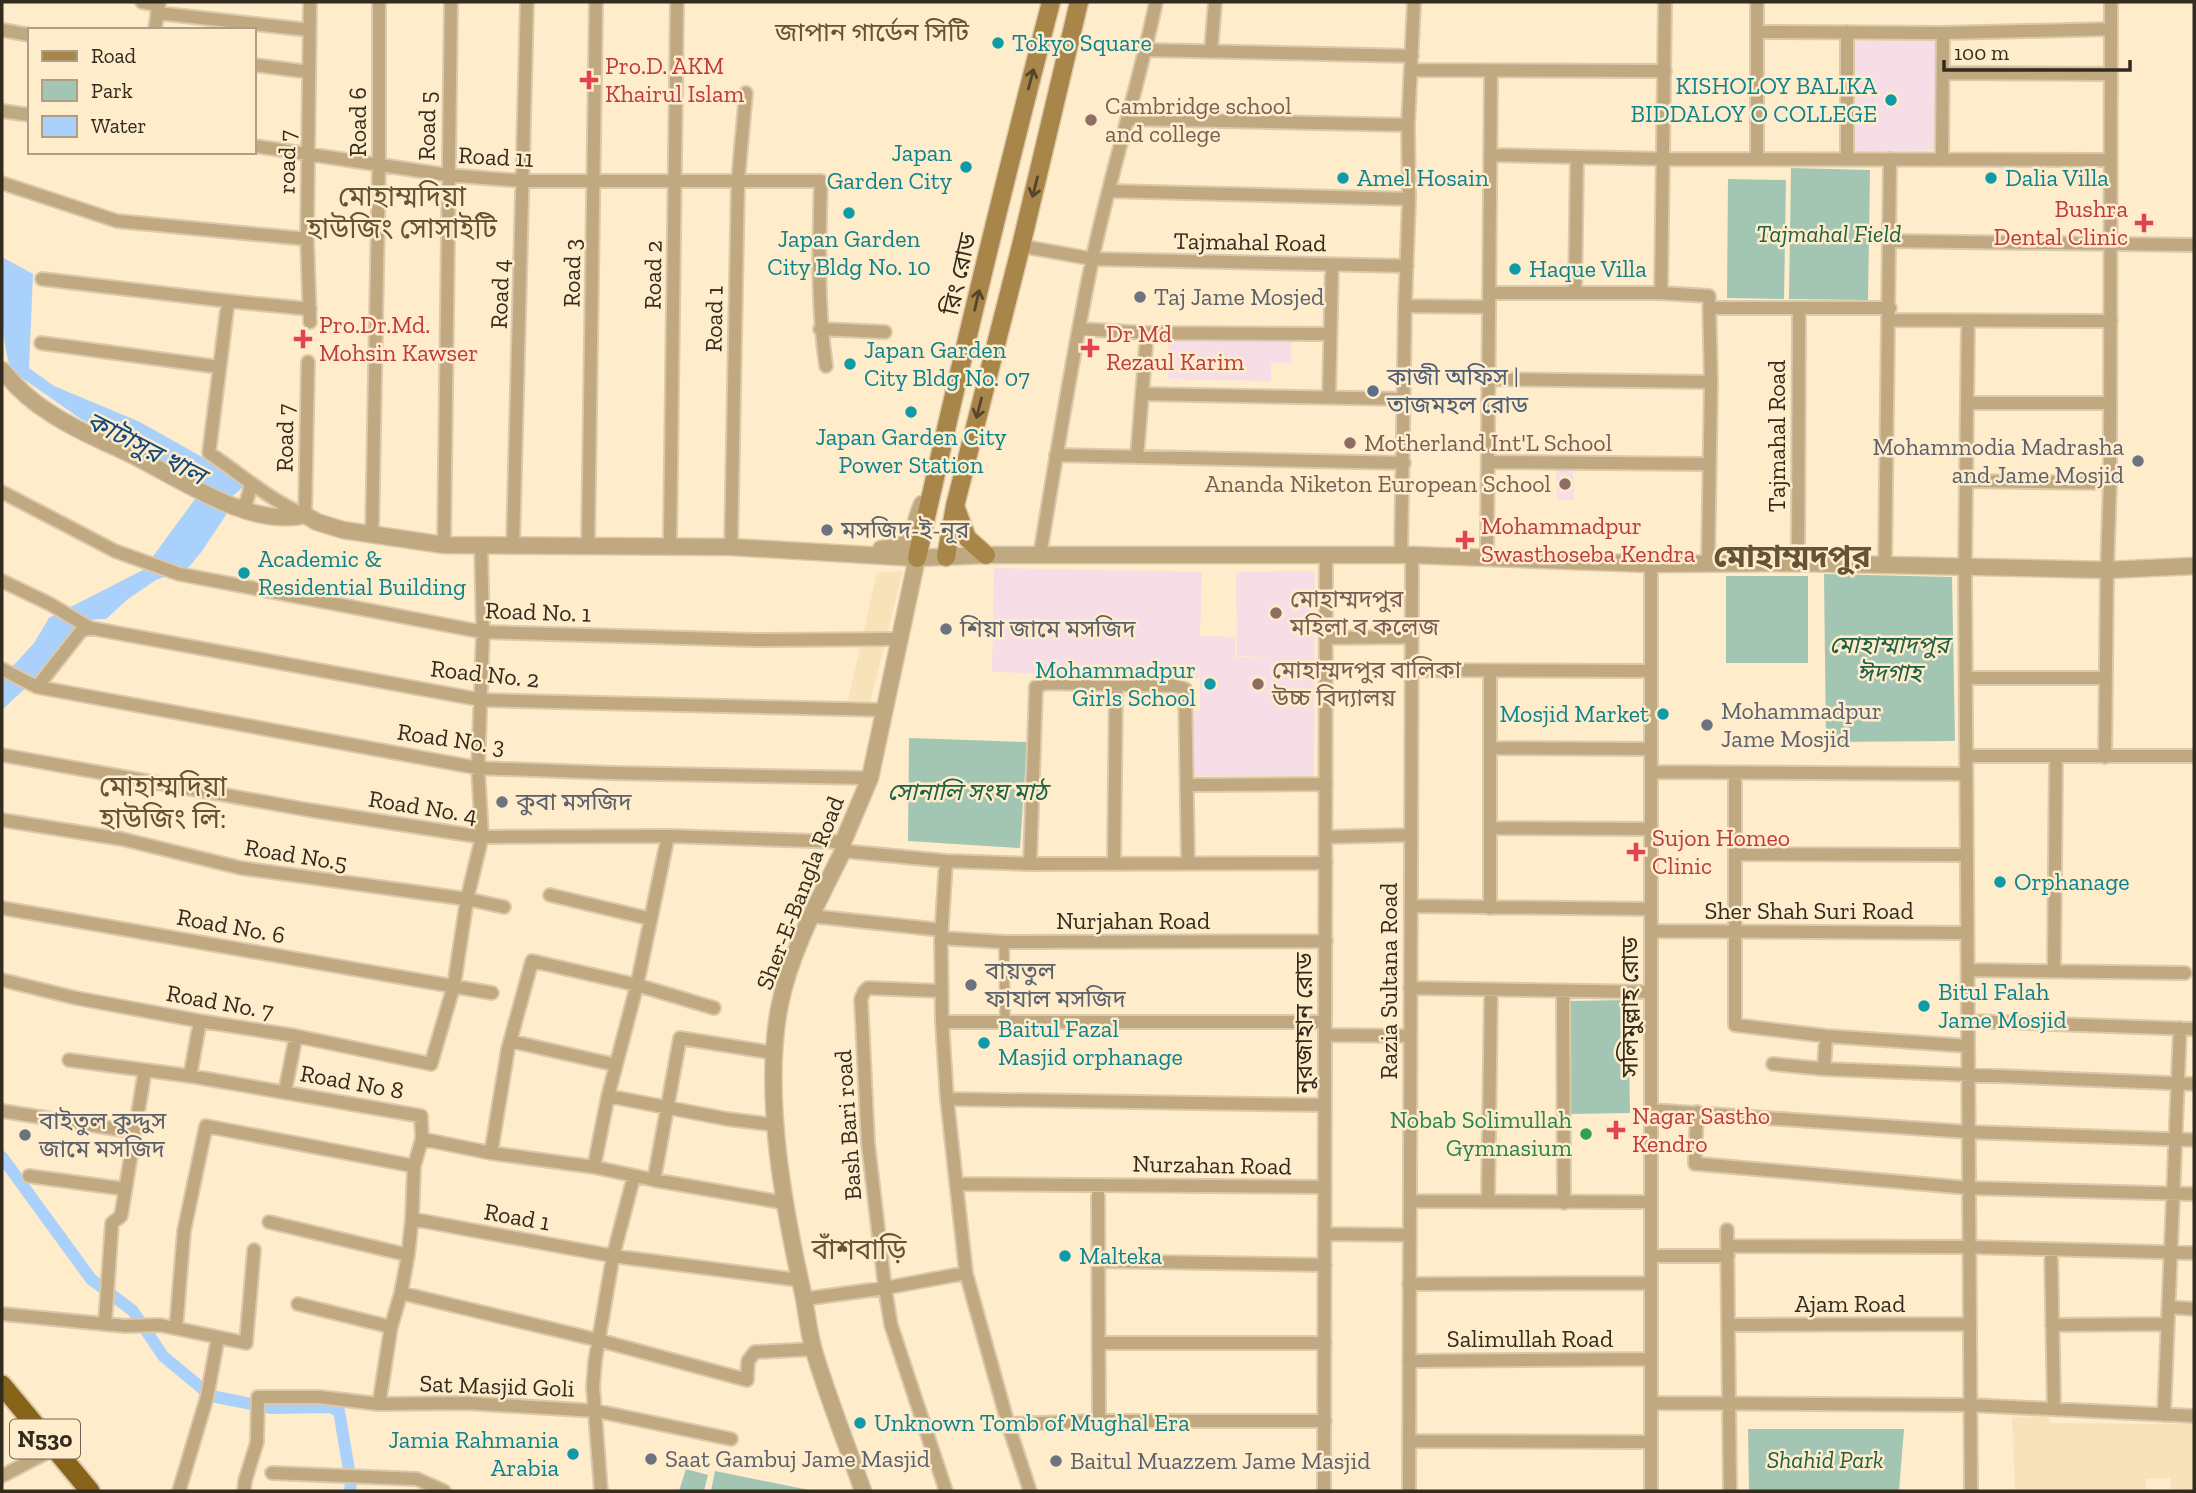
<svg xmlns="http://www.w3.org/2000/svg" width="2196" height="1493" font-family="'Zilla Slab','Noto Sans Bengali',serif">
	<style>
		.built { fill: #f8e2b9 }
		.education { fill: #f6dde6 }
		.green { fill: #a3c6b4 }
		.water { fill: #aad1fb }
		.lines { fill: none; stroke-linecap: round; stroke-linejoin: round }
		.canal { stroke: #aad1fb; stroke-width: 12 }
		.pedestrian-casing { stroke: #dac9ab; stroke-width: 12 }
		.minor-casing { stroke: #dac9ab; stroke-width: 16 }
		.tertiary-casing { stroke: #dac9ab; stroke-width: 19 }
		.secondary-casing { stroke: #dac9ab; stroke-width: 21 }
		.trunk-casing { stroke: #dac9ab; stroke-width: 23 }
		.pedestrian { stroke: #c0a881; stroke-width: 9 }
		.minor { stroke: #c0a881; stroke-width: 12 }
		.tertiary { stroke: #c0a881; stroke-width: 16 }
		.secondary { stroke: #a88548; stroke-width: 18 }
		.trunk { stroke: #88631a; stroke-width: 19 }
		.oneway { stroke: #55462b }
		.culture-dot { fill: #0f9aa8; stroke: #ffecca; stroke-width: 2.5 }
		.health-dot { fill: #e0444e; stroke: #ffecca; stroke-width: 2.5 }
		.education-dot { fill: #8d6e63; stroke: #ffecca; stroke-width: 2.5 }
		.worship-dot { fill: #6b7280; stroke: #ffecca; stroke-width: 2.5 }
		.service-dot { fill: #5c6f8a; stroke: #ffecca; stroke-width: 2.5 }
		.leisure-dot { fill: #2e9e5b; stroke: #ffecca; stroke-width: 2.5 }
		.labels { text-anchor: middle; stroke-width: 5; stroke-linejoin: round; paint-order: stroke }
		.shield { fill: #ffecca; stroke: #706552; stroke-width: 2 }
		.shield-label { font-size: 23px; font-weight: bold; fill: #322b1e }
		.culture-label { font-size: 24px; fill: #0d838f; stroke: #ffecca; text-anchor: start }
		.health-label { font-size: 24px; fill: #be3a42; stroke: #ffecca; text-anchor: start }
		.education-label { font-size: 24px; fill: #785e54; stroke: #ffecca; text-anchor: start }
		.street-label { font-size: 24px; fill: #322b1e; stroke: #ffecca }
		.park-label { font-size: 24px; font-style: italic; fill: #1d6146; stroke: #ffecca }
		.worship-label { font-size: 24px; fill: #5b616d; stroke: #ffecca; text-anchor: start }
		.service-label { font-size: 24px; fill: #4e5e75; stroke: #ffecca; text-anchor: start }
		.leisure-label { font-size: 24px; fill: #27864d; stroke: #ffecca; text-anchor: end }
		.neighbourhood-label { font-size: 26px; fill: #645437; stroke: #ffecca }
		.water-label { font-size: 26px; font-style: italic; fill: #13497c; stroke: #ffecca }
		.quarter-label { font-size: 28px; fill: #645437; stroke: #ffecca }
		.district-label { font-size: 32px; font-weight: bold; fill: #645437; stroke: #ffecca }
	</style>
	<rect width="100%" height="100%" fill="#ffecca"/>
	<path class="built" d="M903,571L870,703L848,700L877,573Z
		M2049,1416L2050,1423L2194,1424V1490L2171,1489L2170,1478L2146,1479V1491H2015L2012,1417Z"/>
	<path class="education" d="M1937,40L1940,150L1854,152L1848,41Z
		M1169,340L1291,342V363H1271V381L1168,379Z
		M1573,468L1574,500H1557L1556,469Z
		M994,568L1202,572L1200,636L1235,637V657L1288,656H1237L1236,572L1315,571L1314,776H1192V711H1200V657L1199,678L992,672Z"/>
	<path class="green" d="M1791,168L1870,170L1868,300L1789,299Z
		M1728,179L1786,180L1784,299L1727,298Z
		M1824,574L1952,577L1955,741L1826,742Z
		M1726,576H1808V663H1726Z
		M909,738L1027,742L1020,848L908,841Z
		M1628,1000L1630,1113L1571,1114L1570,1001Z
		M1748,1429H1904L1899,1491H1749Z
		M686,1469L708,1475L704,1491H679Z
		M715,1471L814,1491H711Z"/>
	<path class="water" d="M2,257L33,274L29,368L54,386L140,422L241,479L244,486L226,502V515L202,551L189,567L156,580L128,599L106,619H96L75,630L50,665L2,710V669L14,665L34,643L49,618L143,570L206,484L81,419L12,371C0,344 2,289 2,257Z"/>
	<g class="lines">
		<path class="canal" d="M2,1157L91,1279L133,1311L163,1356L211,1396L272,1408L330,1407L339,1411L351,1482L350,1491"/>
		<g class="pedestrian-casing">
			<path id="pedestrian" d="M1004,942L1005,1024"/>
		</g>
		<g class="minor-casing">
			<path id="minor" d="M142,2L159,5
				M157,13L309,30
				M2,30L30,35
				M155,30L159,2
				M1757,32L1943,33L2111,29
				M1146,50L1412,56
				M1211,51L1215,2
				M254,65L309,72
				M1411,70L1665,71
				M1943,73L2111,74
				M2,111L30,115
				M1128,119L1408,125
				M254,146L447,175L524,181H821C819,243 817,304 826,366
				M1490,155L1663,159L2111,160
				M1757,158V2
				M1847,158V32
				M1942,159L1943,33
				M2,183L117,221L307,239
				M1110,191L1409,199
				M1890,241L2194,245
				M1021,246L1093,259L1407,266
				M42,279L228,301L310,309
				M1489,293H1661L1709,296L1711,382L1708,564
				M1575,293L1577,157
				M1661,293L1665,2
				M228,301L209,453C241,474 269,500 305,515L308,362
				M1405,306L1489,307
				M1710,308H1890
				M1889,320L2111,321
				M1968,321L1965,568L1971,1491
				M310,322L307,239L310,2
				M820,329L885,332
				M1080,329L1147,333L1330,334
				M41,343L219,367
				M1489,379L1711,382
				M1142,394L1404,399
				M1329,397L1332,265
				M1967,403H2110
				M1056,455L1404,463
				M1137,456L1147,333
				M1488,462L1709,464
				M1967,481L2110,483
				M2,492L115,551L179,574L483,632L754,640L901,639
				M241,508L247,500L251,485
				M372,535L379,164V2
				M444,545L451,2
				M513,545L527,2
				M588,545L596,2
				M667,547L670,540L677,2
				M731,547L738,180L746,93
				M1040,555C1056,457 1072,358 1092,261C1110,174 1138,89 1156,2
				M1401,555L1405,306L1409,199L1408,125L1414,2
				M1487,556L1491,71
				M1798,563L1799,308
				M1651,564V1491
				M1885,566L1890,159
				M2,581L50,604L90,628L482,700L885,710
				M1326,638L1412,637
				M2,669L37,687L478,768L613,773L870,778
				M1411,670L1651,671
				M1966,678H2105
				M37,687L81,631L90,628
				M1490,748L1651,749
				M2,755L309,810L482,837L668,836L843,842
				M1966,756H2194
				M2105,757L2107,570L2110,483L2111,2
				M1651,772L1966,774
				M1735,773V1025L1826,1036L1968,1046
				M1187,785L1326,784
				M2,820L122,839L241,868L467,899L504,907
				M1490,828L1651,829
				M1326,837L1411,835
				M843,851L946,861L1030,864L1326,863
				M1735,854L1967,855
				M946,861L941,938L942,1022L947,1099L966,1273L1008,1424L1030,1491
				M1030,864L1036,687L1046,683L1177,686L1185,689L1188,863
				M1114,864L1116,685
				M550,895L651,919
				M1411,906L1651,909
				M2,908L492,993
				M1490,908V671
				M811,916L942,930
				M1651,931L1967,933
				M941,938L1004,942L1326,941
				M1968,970L2185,973
				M2054,971L2056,756
				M2,980L76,998L200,1021L296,1036L431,1064L454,985L467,899L482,837L478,768L483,632L481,545
				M1410,988L1651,992
				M940,991L868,988L864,992L861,999L868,1143L885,1288L891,1325L946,1491
				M1563,991L1564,1203
				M1968,1021L2194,1029
				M942,1022H1325
				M1325,1035L1410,1036
				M510,1041L616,1065
				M69,1060L190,1076L421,1116L422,1139L414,1166L412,1219L408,1255L401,1293L391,1327L379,1404
				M1773,1064L1824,1069L2194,1084
				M1824,1069L1826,1036
				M190,1076L200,1021
				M285,1091L296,1036
				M608,1096L727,1119L776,1125
				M947,1099L1325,1105
				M1651,1110L1969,1132L2194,1140
				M2,1111L135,1132
				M1697,1112L1695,1160V1164H1699L1969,1188L2194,1194
				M422,1139L491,1153L594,1167L654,1180L786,1203
				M491,1153L508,1049L532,961L637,985L714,1008
				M594,1167L608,1096L637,985L668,836
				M29,1176L125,1189
				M654,1180L680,1038L774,1053
				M956,1184L1325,1187
				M1098,1185L1099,1421
				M1410,1201L1651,1202
				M1488,1202L1491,990
				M412,1219L613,1256L799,1280
				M269,1222L408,1255
				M1727,1230L1730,1491
				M1325,1234L1410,1235
				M1727,1246L1969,1247L2194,1253
				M2051,1250L2054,1407
				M1651,1256H1728
				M1099,1261L1325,1265
				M1409,1284L1651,1283
				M401,1293L598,1340L747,1380L748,1361L755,1352L814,1349
				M804,1299L885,1288L966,1273
				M298,1304L391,1327
				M2169,1307L2194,1309
				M2,1314L125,1326L160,1325L246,1343L254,1250
				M105,1323L112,1223L121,1216L145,1070
				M1730,1325L1970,1324
				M2052,1325L2168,1324
				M176,1328L184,1231L206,1126L414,1166
				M1099,1343H1325
				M1409,1361L1651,1359
				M1651,1403L1970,1405L2194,1416
				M2164,1415L2180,1028
				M1008,1424L1099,1421H1325
				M1409,1441L1651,1442
				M272,1473L417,1479L444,1491
				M2,1476L54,1449
				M179,1491L207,1397L218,1337
				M244,1491L245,1481L257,1442L258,1397H319L379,1404L466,1403L597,1411L731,1439
				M601,1491L593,1387L595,1361L613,1256L634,1176
				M1324,1491L1326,555
				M1409,1491L1412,555"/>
		</g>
		<g class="tertiary-casing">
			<path id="tertiary" d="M2,370C15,386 32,402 50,413C74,429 100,440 126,452C177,476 248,529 305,515L317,522L343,530L444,545L731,547L917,558L986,555H1412L1651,564L1798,563L2107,570L2194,566
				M881,549C918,546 910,533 922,504
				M863,1491C847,1445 828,1398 814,1351C809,1334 807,1316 804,1298C784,1210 762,1093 780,1004C791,950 819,900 843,851V842L870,778L917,558"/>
		</g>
		<g class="secondary-casing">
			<path id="secondary" d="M955,506L967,538L986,555
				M946,557L955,506L1021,246L1079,2
				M917,558C958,372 1003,186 1051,2"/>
		</g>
		<g class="trunk-casing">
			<path id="trunk" d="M2,1385L90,1491"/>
		</g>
		<use href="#pedestrian" class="pedestrian"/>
		<use href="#minor" class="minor"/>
		<use href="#tertiary" class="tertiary"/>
		<use href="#secondary" class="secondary"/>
		<use href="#trunk" class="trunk"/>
	</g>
	<defs><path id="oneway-shaft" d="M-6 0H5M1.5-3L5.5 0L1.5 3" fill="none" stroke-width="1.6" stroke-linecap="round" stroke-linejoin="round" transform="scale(1.75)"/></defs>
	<g class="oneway">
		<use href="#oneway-shaft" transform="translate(1031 79) rotate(-75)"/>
		<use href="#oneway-shaft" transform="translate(1035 187) rotate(104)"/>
		<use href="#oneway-shaft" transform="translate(977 300) rotate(-77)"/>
		<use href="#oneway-shaft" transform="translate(979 408) rotate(104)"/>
	</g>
	<g class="culture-dot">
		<circle cx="998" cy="43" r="7"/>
		<circle cx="1891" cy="100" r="7"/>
		<circle cx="966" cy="167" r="7"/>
		<circle cx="1343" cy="178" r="7"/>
		<circle cx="1991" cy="178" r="7"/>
		<circle cx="849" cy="213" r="7"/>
		<circle cx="1515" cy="269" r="7"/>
		<circle cx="850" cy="364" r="7"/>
		<circle cx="911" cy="412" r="7"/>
		<circle cx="244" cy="573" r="7"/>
		<circle cx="1210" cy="684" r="7"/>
		<circle cx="1663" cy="714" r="7"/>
		<circle cx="2000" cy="882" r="7"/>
		<circle cx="1924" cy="1006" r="7"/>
		<circle cx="984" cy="1043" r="7"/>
		<circle cx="1065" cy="1256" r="7"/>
		<circle cx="860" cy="1423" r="7"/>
		<circle cx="573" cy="1454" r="7"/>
	</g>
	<g class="health-dot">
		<path d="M585.5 69.5h7v7h7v7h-7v7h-7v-7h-7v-7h7z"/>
		<path d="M2140.5 212.5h7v7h7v7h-7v7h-7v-7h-7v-7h7z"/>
		<path d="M299.5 328.5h7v7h7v7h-7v7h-7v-7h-7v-7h7z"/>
		<path d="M1086.5 337.5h7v7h7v7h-7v7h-7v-7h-7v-7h7z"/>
		<path d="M1461.5 529.5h7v7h7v7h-7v7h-7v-7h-7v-7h7z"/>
		<path d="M1632.5 841.5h7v7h7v7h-7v7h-7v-7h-7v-7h7z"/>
		<path d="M1612.5 1119.5h7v7h7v7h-7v7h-7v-7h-7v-7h7z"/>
	</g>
	<g class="education-dot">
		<circle cx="1091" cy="120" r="7"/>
		<circle cx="1350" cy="443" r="7"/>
		<circle cx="1565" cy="484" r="7"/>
		<circle cx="1276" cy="613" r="7"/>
		<circle cx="1258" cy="684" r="7"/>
	</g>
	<g class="worship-dot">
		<circle cx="1140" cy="297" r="7"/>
		<circle cx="2138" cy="461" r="7"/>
		<circle cx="827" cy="530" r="7"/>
		<circle cx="946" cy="629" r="7"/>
		<circle cx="1707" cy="725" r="7"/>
		<circle cx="502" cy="802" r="7"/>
		<circle cx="971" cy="985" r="7"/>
		<circle cx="25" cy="1135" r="7"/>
		<circle cx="651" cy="1459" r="7"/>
		<circle cx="1056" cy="1461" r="7"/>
	</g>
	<circle class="service-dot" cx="1373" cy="391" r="7"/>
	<circle class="leisure-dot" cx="1586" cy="1134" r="7"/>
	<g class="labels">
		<rect class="shield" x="10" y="1419.5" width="70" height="39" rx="5"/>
		<g class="shield-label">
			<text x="45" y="1447">N530</text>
		</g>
		<g class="culture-label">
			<text x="1012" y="51">Tokyo Square</text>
			<text x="1877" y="94" text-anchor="end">KISHOLOY BALIKA<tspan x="1877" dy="28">BIDDALOY O COLLEGE</tspan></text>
			<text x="952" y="161" text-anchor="end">Japan<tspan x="952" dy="28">Garden City</tspan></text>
			<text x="1357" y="186">Amel Hosain</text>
			<text x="2005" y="186">Dalia Villa</text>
			<text x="849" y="247" text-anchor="middle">Japan Garden<tspan x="849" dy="28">City Bldg No. 10</tspan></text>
			<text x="1529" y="277">Haque Villa</text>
			<text x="864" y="358">Japan Garden<tspan x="864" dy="28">City Bldg No. 07</tspan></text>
			<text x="911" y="445" text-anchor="middle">Japan Garden City<tspan x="911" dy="28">Power Station</tspan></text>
			<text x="258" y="567">Academic &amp;<tspan x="258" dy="28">Residential Building</tspan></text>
			<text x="1196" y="678" text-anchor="end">Mohammadpur<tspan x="1196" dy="28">Girls School</tspan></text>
			<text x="1649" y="722" text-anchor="end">Mosjid Market</text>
			<text x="2014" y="890">Orphanage</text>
			<text x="1938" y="1000">Bitul Falah<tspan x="1938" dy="28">Jame Mosjid</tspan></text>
			<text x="998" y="1037">Baitul Fazal<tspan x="998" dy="28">Masjid orphanage</tspan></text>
			<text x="1079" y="1264">Malteka</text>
			<text x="874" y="1431">Unknown Tomb of Mughal Era</text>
			<text x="559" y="1448" text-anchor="end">Jamia Rahmania<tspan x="559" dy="28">Arabia</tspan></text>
		</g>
		<g class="health-label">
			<text x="605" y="74">Pro.D. AKM<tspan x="605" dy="28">Khairul Islam</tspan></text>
			<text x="2128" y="217" text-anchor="end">Bushra<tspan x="2128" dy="28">Dental Clinic</tspan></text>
			<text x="319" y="333">Pro.Dr.Md.<tspan x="319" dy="28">Mohsin Kawser</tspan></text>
			<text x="1106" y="342">Dr Md<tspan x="1106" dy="28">Rezaul Karim</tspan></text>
			<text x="1481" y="534">Mohammadpur<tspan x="1481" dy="28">Swasthoseba Kendra</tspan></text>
			<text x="1652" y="846">Sujon Homeo<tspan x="1652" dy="28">Clinic</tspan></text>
			<text x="1632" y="1124">Nagar Sastho<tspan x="1632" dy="28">Kendro</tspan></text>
		</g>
		<g class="education-label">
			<text x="1105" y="114">Cambridge school<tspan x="1105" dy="28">and college</tspan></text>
			<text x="1364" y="451">Motherland Int'L School</text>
			<text x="1551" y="492" text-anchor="end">Ananda Niketon European School</text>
			<text x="1290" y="607">মোহাম্মদপুর<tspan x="1290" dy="28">মহিলা ব কলেজ</tspan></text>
			<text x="1272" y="678">মোহাম্মদপুর বালিকা<tspan x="1272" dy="28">উচ্চ বিদ্যালয়</tspan></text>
		</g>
		<g class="street-label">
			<text transform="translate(358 122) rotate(-90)" y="8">Road 6</text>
			<text transform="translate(427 126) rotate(-89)" y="8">Road 5</text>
			<text transform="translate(496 157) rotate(3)" y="8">Road 11</text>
			<text transform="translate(287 162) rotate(-89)" y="8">road 7</text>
			<text transform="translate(1250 242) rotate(1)" y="8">Tajmahal Road</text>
			<text transform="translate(572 273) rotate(-89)" y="8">Road 3</text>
			<text transform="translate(959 274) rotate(-77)" y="8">রিং রোড</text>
			<text transform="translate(653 275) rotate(-89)" y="8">Road 2</text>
			<text transform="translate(500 294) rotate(-88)" y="8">Road 4</text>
			<text transform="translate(714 319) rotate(-89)" y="8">Road 1</text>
			<text transform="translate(1777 436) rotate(-90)" y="8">Tajmahal Road</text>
			<text transform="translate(285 438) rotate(-89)" y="8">Road 7</text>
			<text transform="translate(538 612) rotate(2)" y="8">Road No. 1</text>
			<text transform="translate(485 674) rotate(6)" y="8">Road No. 2</text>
			<text transform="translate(451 739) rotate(8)" y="8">Road No. 3</text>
			<text transform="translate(423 807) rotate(9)" y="8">Road No. 4</text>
			<text transform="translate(296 855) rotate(9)" y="8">Road No.5</text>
			<text transform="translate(800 893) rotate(-69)" y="8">Sher-E-Bangla Road</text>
			<text x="1809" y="919">Sher Shah Suri Road</text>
			<text x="1133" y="929">Nurjahan Road</text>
			<text transform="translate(231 926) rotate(10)" y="8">Road No. 6</text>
			<text transform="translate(1389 981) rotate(-90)" y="8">Razia Sultana Road</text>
			<text transform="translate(220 1002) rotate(10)" y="8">Road No. 7</text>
			<text transform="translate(1630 1007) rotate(-90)" y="8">সলিমুল্লাহ রোড</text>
			<text transform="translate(1304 1023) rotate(-90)" y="8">নুরজাহান রোড</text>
			<text transform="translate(352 1082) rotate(10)" y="8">Road No 8</text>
			<text transform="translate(848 1125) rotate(-94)" y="8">Bash Bari road</text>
			<text transform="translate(1212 1165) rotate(1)" y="8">Nurzahan Road</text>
			<text transform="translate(517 1217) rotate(10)" y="8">Road 1</text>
			<text x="1850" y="1312">Ajam Road</text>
			<text x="1530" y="1347">Salimullah Road</text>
			<text transform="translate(497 1386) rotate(2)" y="8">Sat Masjid Goli</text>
		</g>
		<g class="park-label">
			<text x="1829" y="242">Tajmahal Field</text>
			<text x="1889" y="653">মোহাম্মাদপুর<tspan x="1889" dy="28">ঈদগাহ</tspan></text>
			<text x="967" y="800">সোনালি সংঘ মাঠ</text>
			<text x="1825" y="1468">Shahid Park</text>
		</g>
		<g class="worship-label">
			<text x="1154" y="305">Taj Jame Mosjed</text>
			<text x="2124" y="455" text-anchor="end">Mohammodia Madrasha<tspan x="2124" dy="28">and Jame Mosjid</tspan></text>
			<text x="841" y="538">মসজিদ-ই-নূর</text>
			<text x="960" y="637">শিয়া জামে মসজিদ</text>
			<text x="1721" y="719">Mohammadpur<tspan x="1721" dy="28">Jame Mosjid</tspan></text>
			<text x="516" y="810">কুবা মসজিদ</text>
			<text x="985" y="979">বায়তুল<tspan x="985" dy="28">ফাযাল মসজিদ</tspan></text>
			<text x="39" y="1129">বাইতুল কুদ্দুস<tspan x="39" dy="28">জামে মসজিদ</tspan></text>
			<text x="665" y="1467">Saat Gambuj Jame Masjid</text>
			<text x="1070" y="1469">Baitul Muazzem Jame Masjid</text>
		</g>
		<g class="service-label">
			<text x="1387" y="385">কাজী অফিস |<tspan x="1387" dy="28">তাজমহল রোড</tspan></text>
		</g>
		<g class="leisure-label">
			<text x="1572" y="1128">Nobab Solimullah<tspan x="1572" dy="28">Gymnasium</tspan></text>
		</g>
		<g class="neighbourhood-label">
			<text x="872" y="41">জাপান গার্ডেন সিটি</text>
		</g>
		<g class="water-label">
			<text transform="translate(146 448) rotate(27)" y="9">কাটাসুর খাল</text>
		</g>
		<g class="quarter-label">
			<text x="402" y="206">মোহাম্মদিয়া<tspan x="402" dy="32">হাউজিং সোসাইটি</tspan></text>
			<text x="163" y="796">মোহাম্মদিয়া<tspan x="163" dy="32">হাউজিং লি:</tspan></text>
			<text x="859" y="1259">বাঁশবাড়ি</text>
		</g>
		<g class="district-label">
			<text x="1792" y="567">মোহাম্মদপুর</text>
		</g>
	</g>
	<rect width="2196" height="1493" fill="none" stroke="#322b1e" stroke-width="7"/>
	<rect x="28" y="28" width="228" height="126" fill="#ffecca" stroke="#ad9f85" stroke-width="2"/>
	<rect x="42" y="51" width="35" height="10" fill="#a88548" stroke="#ad9f85" stroke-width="2"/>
	<text x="91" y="63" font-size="21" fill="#322b1e">Road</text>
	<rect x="42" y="80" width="35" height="21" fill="#a3c6b4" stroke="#ad9f85" stroke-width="2"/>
	<text x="91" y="98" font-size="21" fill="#322b1e">Park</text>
	<rect x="42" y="116" width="35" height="21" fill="#aad1fb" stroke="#ad9f85" stroke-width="2"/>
	<text x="91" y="133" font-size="21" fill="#322b1e">Water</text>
	<path d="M1944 60v10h186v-10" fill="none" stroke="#322b1e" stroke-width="3.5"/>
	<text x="1954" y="60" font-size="21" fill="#322b1e" stroke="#ffecca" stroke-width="5" paint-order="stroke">100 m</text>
</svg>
